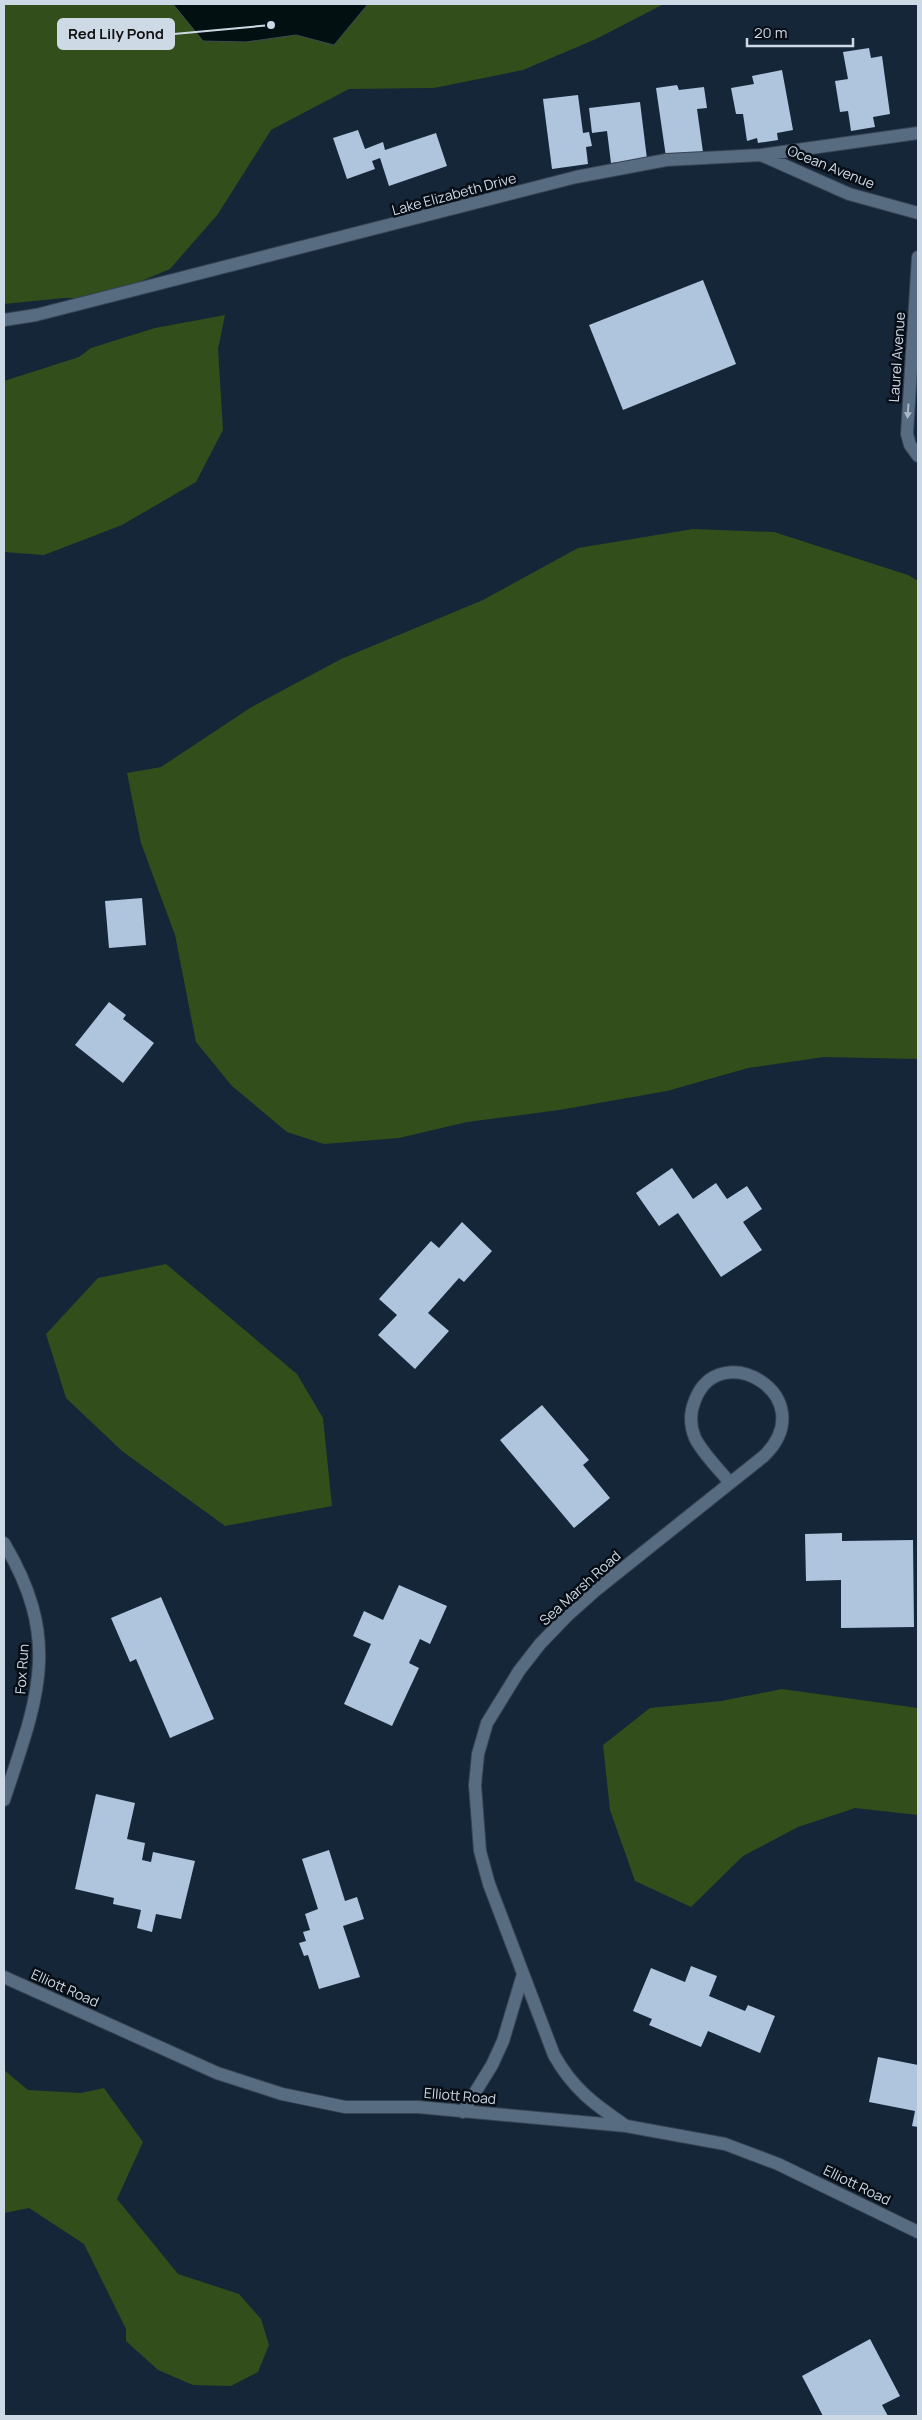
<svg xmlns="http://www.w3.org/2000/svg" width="922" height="2420" font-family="Manrope,sans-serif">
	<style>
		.green { fill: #324e1b }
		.water { fill: #021012; stroke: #3f4c52 }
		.building { fill: #aec5dd }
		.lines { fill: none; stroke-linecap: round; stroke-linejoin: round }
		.minor-casing { stroke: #364353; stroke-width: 14 }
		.minor { stroke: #576b81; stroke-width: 12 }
		.oneway { fill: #aab8c8 }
		.labels { text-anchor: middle; stroke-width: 5; stroke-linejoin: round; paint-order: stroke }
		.street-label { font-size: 14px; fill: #ced9e6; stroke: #070e16 }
		.leader { fill: none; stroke: #ced9e6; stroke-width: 2 }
		.callout-dot { fill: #ced9e6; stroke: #070e16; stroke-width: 2 }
		.callout { fill: #ced9e6; stroke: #ced9e6; stroke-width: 2 }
		.callout-label { font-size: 15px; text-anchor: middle; font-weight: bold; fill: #111 }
	</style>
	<rect width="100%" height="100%" fill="#142638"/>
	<path class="green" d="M4,4H173L183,15L246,42L296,35L334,45L368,4H664L596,39L523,70L434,88L349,89L271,130L218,214L170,269L101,298H64L4,304Z
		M225,315L218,349L223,430L196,482L122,525L44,555L4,552V381L79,357L91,348L155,328Z
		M693,529L774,532L908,575L918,581V1059L824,1057L748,1068L667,1091L559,1110L467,1122L399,1138L324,1144L287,1132L232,1086L196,1042L175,935L141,843L127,773L161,767L250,708L341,659L483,600L578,548Z
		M166,1264L297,1374L323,1418L332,1506L225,1526L122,1451L66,1398L46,1334L98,1278Z
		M782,1689L918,1708V1815L855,1808L798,1827L743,1856L691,1907L635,1881L610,1810L603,1745L650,1708L721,1701Z
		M4,2070L28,2090L81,2093L104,2088L143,2142L117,2199L178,2274L239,2294L261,2319L269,2345L258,2372L231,2386L193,2385L158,2370L126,2341V2329L84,2244L29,2208L4,2213Z"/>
	<path class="water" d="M173,4H368L334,45L296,35L246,42L203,41Z"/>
	<path class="building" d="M869,48L871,58L882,56L890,114L873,117L875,127L851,131L848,111L840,112L835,81L848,79L843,52Z
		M782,70L793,130L777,133L778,140L758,143L757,138L747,141L743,114H736L731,88L754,84L752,76Z
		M677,85L679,90L704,87L707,108L697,109L703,152L666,157L656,88Z
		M578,95L583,133L589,132L592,146L586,147L588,164L552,169L543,99Z
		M640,102L647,159L611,163L607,131L592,133L589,108Z
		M358,130L365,149L383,142L385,150L436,133L447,166L389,186L380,158L372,161L375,169L347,179L333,138Z
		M703,280L736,364L623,410L589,325Z
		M142,898L146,945L109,948L105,901Z
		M109,1002L126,1015L123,1019L154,1043L123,1083L75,1045Z
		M672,1168L693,1199L716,1183L727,1199L747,1186L762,1209L743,1222L762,1250L721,1277L678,1213L659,1226L636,1193Z
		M462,1222L492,1251L464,1282L459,1278L428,1313L449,1331L415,1369L378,1335L397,1315L379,1299L431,1241L439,1248Z
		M542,1405L589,1460L583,1465L610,1498L574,1528L500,1440Z
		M842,1533V1541L913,1540L914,1627L841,1628V1580L806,1581L805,1534Z
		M399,1585L447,1606L430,1644L420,1639L409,1663L419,1668L392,1726L344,1704L371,1644L353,1636L364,1611L383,1620Z
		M161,1597L214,1719L170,1738L136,1659L130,1662L111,1618Z
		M96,1794L135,1803L127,1839L145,1843L142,1860L151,1862L153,1852L195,1861L181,1919L156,1914L152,1932L137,1928L141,1910L113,1904L114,1898L75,1889Z
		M329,1850L345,1901L357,1897L364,1919L343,1926L360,1977L319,1989L308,1955L304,1956L299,1943L306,1941L303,1932L310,1930L305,1914L318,1909L302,1859Z
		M691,1966L717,1976L709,1996L745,2011L748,2005L775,2016L760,2053L708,2031L701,2047L649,2025L652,2019L633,2011L651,1968L685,1982Z
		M878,2057L918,2065V2127L912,2126L915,2111L869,2102Z
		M870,2339L900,2396L882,2405L888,2416H823L802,2376Z"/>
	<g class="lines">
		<g class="minor-casing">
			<path id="minor" d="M761,155L849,194L918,213
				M918,257L907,434L910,445L918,456
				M4,320L36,315L576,177L666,160L761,155L918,133
				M4,1543C63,1642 37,1700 4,1800
				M4,1977L217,2073L282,2094L345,2107H418L626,2126L725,2144L778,2164L918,2232
				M463,2112L492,2065L503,2041L523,1974
				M626,2126C594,2104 573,2089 554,2055L489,1884L480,1851L475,1785L478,1754L487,1723L519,1671L540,1644L568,1615L596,1590L764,1456C824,1397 720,1335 695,1400C690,1412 690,1426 695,1438C703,1454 719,1469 730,1483"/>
		</g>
		<use href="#minor" class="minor"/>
	</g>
	<defs><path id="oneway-solid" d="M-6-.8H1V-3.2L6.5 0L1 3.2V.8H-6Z" transform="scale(1.25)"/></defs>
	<use class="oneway" href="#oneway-solid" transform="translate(908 411) rotate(94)"/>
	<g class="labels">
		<g class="street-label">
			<text transform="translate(831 167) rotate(22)" y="5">Ocean Avenue</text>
			<text transform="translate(454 194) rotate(-15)" y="5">Lake Elizabeth Drive</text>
			<text transform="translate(897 357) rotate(-86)" y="5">Laurel Avenue</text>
			<text transform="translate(580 1588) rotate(-42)" y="5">Sea Marsh Road</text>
			<text transform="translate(22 1669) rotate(-86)" y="5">Fox Run</text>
			<text transform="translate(65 1988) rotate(24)" y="5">Elliott Road</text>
			<text transform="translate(460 2096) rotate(5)" y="5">Elliott Road</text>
			<text transform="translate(857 2185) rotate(26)" y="5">Elliott Road</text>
		</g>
	</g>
	<path class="leader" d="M271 25L174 34"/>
	<circle class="callout-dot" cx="271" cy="25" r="5"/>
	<rect class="callout" x="58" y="19" width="116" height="30" rx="5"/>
	<g class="callout-label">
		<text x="116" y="39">Red Lily Pond</text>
	</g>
	<rect width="922" height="2420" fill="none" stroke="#ced9e6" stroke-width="10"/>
	<path d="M747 38v8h106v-8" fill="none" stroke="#ced9e6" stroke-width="2.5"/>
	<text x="754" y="38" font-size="15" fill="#ced9e6" stroke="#070e16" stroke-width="4" paint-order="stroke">20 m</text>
</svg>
